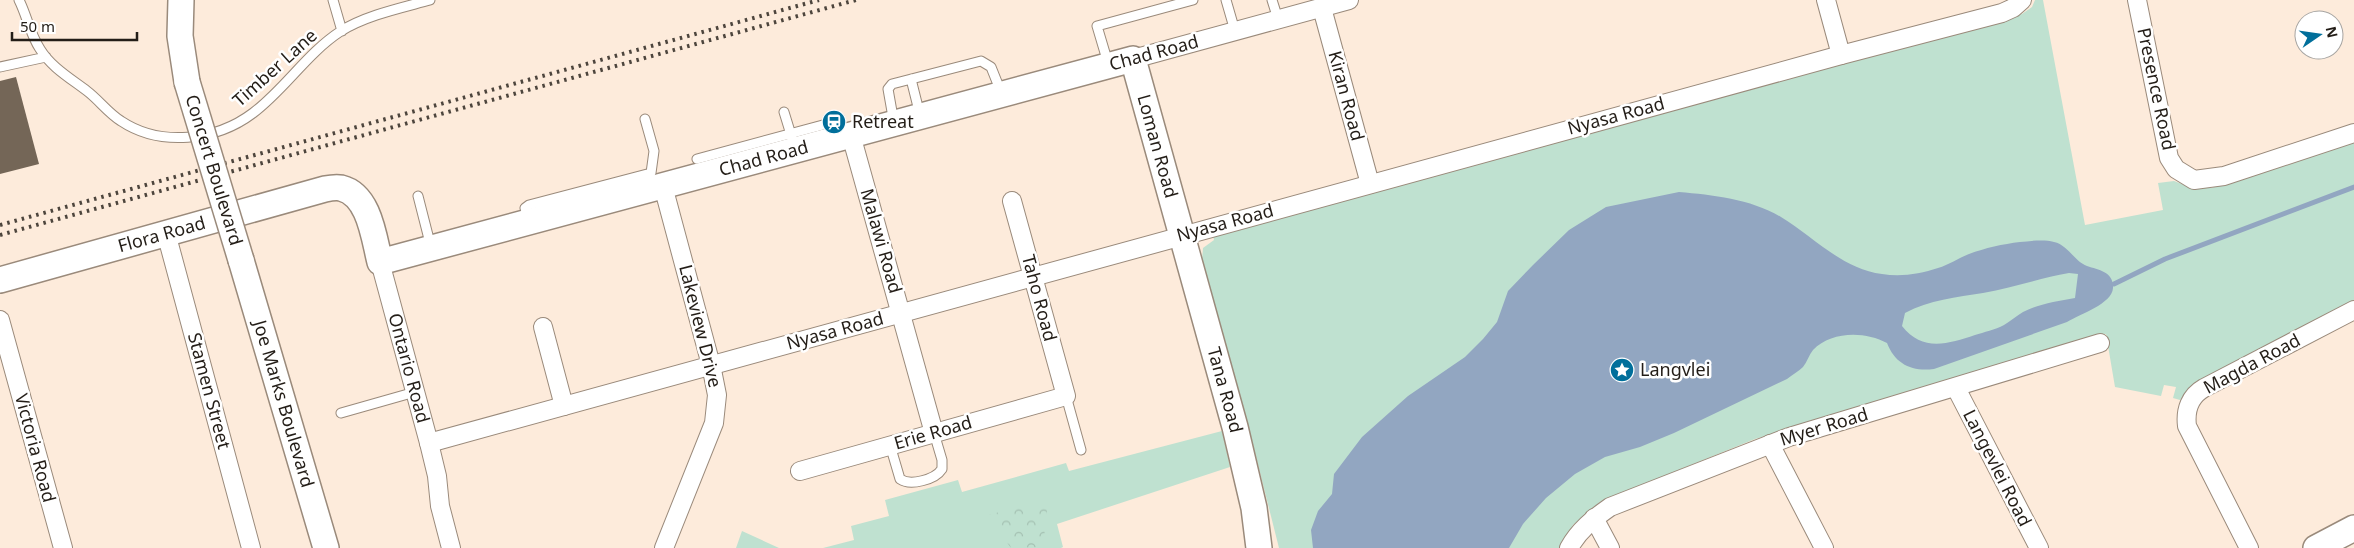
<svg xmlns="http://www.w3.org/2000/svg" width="2354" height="548" font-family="'Noto Sans',sans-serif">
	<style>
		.grass { fill: #bfe1d0 }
		.park { fill: url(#park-crowns) }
		.water { fill: #92a6c1; fill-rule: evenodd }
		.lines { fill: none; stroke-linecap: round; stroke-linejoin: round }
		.stream { stroke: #92a6c1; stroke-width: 5 }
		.building { fill: #746657 }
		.lane-casing { stroke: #9a8a7b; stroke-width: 11 }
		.street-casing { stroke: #9a8a7b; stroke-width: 20 }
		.secondary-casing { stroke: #9a8a7b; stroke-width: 28 }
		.lane { stroke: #fff; stroke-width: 9 }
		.street { stroke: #fff; stroke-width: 18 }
		.secondary { stroke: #fff; stroke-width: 25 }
		.rail { stroke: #4d453d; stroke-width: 4; stroke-dasharray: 2.5 5; stroke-linecap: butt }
		.secondary-bridge-casing { stroke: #9a8a7b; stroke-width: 28; stroke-linecap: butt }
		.secondary-bridge { stroke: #fff; stroke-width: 25 }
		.labels { text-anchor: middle; stroke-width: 5; stroke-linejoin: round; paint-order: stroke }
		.street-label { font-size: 18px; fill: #231d17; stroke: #fff }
		.poi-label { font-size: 18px; fill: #231d17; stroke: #fff; text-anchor: start }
	</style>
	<defs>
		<pattern id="park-crowns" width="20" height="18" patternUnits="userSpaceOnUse" patternTransform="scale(1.25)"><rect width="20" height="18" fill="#bfe1d0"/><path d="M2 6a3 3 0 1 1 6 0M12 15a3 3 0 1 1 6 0" fill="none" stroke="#a4c1b2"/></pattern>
	</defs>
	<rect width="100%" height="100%" fill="#fdebdb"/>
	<path class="grass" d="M2035,0H2043L2085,225L2163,210L2158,183L2174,181L2190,187L2211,188L2354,141V300L2196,382L2189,388L2180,400L2173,398L2176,387L2164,385L2161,396L2115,387L2106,334L1755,439L1600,502L1573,525L1560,548H1279L1248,425L1202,260L1203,248L1214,240L1213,235L2022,14L2032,7Z
		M1222,431L1230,467L1057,524L1063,547L1061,548H823L854,540L851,526L889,516L885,500L958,480L962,492L1066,463L1069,471Z
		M742,531L779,548H736Z"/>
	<path class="park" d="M1048,501L1043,547L1011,548L987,515Z"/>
	<path class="water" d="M1679,192C1713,195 1751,199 1781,217C1814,237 1842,269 1882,274C1901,277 1920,274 1938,268C1949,265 1958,258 1969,254C1985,248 2003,244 2020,242C2031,241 2044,239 2054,242C2068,245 2074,261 2087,266C2099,270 2114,272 2113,288C2112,304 2080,314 2067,322L1934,369C1912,372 1895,364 1887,343C1865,331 1831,331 1813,350C1809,355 1807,362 1803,367C1799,371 1792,375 1787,379L1674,433L1640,447L1605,457L1575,474L1546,498L1523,524L1509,548H1313L1311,530L1318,511L1332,494L1334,474L1362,437L1408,396L1465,357L1483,339L1497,322L1508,291L1533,265L1569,230L1606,207ZM2069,273L2078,274L2075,298C2057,301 2039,304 2023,312C2016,316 2011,321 2004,325C1995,330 1984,332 1975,335C1948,344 1922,352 1902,326L1905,313C1929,300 1957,297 1983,293C2012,288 2040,278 2069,273Z"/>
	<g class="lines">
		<path class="stream" d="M2114,284L2165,259L2354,187"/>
	</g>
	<path class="building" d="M16,77L39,164L0,174V81Z"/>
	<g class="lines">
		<g class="lane-casing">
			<path id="lane" d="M19,0C27,16 30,34 40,49C51,67 70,78 87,91C99,100 108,113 121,121C160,147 216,141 253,113C285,89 307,53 341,31C367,15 401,8 430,0
				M333,0L342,31
				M1226,0L1235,31
				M1272,0L1278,19
				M1108,63L1097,26L1193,0
				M0,67L46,57
				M911,79L920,115
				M784,112L792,138
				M894,123L888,89L892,84L981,61L991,67L1001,92
				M697,159L834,122
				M418,196L431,247
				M528,220L525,208L529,205L651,173L654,151L645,119
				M1066,396L1081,450
				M341,413L415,392
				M890,445L900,479C910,486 935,480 942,469V460L934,433"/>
		</g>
		<g class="street-casing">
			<g id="street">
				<path d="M1826,0L1841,55"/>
				<path d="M2137,0L2169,158L2176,169L2194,180L2224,176L2354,133"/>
				<path d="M1322,8L1370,184"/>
				<path d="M1133,59L1349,0"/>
				<path d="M851,135L934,433"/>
				<path d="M663,186L711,365L717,395L714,423L664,548"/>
				<path d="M166,233L251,548"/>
				<path id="s1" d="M380,262L429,443L437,476L440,506L451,548"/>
				<path d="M0,320L63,548"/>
				<path d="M543,327L564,406"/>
				<path d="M1956,388L2039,548"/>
				<path d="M429,443L1841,55L2002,13L2013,8L2022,0"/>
				<path d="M1770,444L1824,548"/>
				<path d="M800,471L1066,396L1012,201"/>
				<path d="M1594,518L1610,548"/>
				<path d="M1569,548C1579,530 1593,519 1610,507L1789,437L2100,343"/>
				<path d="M2249,548L2187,426C2185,410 2190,396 2204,388L2354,310"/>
			</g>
		</g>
		<g class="secondary-casing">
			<g id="secondary">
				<path d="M181,0L180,36L187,82"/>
				<path id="s2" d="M241,260L326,548"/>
				<path id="s3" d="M0,280L325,189C330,188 336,187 341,188C370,195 374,239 380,262L1133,59L1235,427L1254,508L1259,548"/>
				<path d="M2316,548L2354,528"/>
			</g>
		</g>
		<use href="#lane" class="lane"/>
		<use href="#street" class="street"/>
		<use href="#secondary" class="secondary"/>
		<path class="rail" d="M0,225L819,0
			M0,235L856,0"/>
		<g class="secondary-bridge-casing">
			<g id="secondary-bridge">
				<path id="s4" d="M187,82L241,260"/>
			</g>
		</g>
		<use href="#secondary-bridge" class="secondary-bridge"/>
	</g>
	<defs>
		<g id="station-disc" transform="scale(1.25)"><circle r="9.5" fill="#016f9b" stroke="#fff"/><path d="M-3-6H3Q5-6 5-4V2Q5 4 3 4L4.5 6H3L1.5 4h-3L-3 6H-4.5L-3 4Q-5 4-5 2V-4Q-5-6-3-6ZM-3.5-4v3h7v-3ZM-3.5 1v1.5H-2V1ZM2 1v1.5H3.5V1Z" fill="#fff"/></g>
		<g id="sight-disc" transform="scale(1.25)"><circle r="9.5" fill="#016f9b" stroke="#fff"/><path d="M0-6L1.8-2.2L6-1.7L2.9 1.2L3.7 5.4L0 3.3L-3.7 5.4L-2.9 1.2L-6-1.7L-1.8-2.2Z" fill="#fff"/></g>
	</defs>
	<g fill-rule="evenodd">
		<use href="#station-disc" x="834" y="122"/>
		<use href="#sight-disc" x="1622" y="370"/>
	</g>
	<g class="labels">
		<g class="street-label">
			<text transform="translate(1154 53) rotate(-15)" y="6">Chad Road</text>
			<text transform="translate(275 68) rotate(-42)" y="6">Timber Lane</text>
			<text transform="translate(2156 89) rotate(78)" y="6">Presence Road</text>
			<text transform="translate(1346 96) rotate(75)" y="6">Kiran Road</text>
			<text transform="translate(1616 116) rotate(-15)" y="6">Nyasa Road</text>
			<text dy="6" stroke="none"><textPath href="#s3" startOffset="1312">Loman Road</textPath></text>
			<text dy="6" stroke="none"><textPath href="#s3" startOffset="839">Chad Road</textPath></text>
			<text dy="6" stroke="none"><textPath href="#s4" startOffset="92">Concert Boulevard</textPath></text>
			<text transform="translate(1225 223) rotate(-15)" y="6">Nyasa Road</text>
			<text dy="6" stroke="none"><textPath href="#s3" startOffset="168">Flora Road</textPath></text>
			<text transform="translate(881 241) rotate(74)" y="6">Malawi Road</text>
			<text transform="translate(1039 298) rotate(75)" y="6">Taho Road</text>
			<text transform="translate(700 326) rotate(76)" y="6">Lakeview Drive</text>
			<text transform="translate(835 331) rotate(-15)" y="6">Nyasa Road</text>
			<text transform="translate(2252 364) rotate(-28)" y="6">Magda Road</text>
			<text dy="6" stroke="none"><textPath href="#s1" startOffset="110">Ontario Road</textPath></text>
			<text transform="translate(209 391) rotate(75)" y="6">Stamen Street</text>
			<text dy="6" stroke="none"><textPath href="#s3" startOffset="1565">Tana Road</textPath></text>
			<text dy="6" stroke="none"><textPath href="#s2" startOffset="150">Joe Marks Boulevard</textPath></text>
			<text transform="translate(1824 427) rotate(-17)" y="6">Myer Road</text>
			<text transform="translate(933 433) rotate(-16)" y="6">Erie Road</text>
			<text transform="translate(35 448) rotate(75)" y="6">Victoria Road</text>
			<text transform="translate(1997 468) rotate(63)" y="6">Langevlei Road</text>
		</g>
		<g class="poi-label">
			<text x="852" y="128">Retreat</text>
			<text x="1640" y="376">Langvlei</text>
		</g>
	</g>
	<g transform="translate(2319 35) rotate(77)"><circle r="24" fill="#ffffff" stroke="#a7a5a2"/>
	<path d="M0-4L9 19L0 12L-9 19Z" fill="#016f9b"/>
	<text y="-8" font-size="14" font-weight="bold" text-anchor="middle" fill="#231d17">N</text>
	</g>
	<path d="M12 32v8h125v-8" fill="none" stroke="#231d17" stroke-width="2.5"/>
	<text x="20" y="32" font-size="15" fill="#231d17" stroke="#ffffff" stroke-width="4" paint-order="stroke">50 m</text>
</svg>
